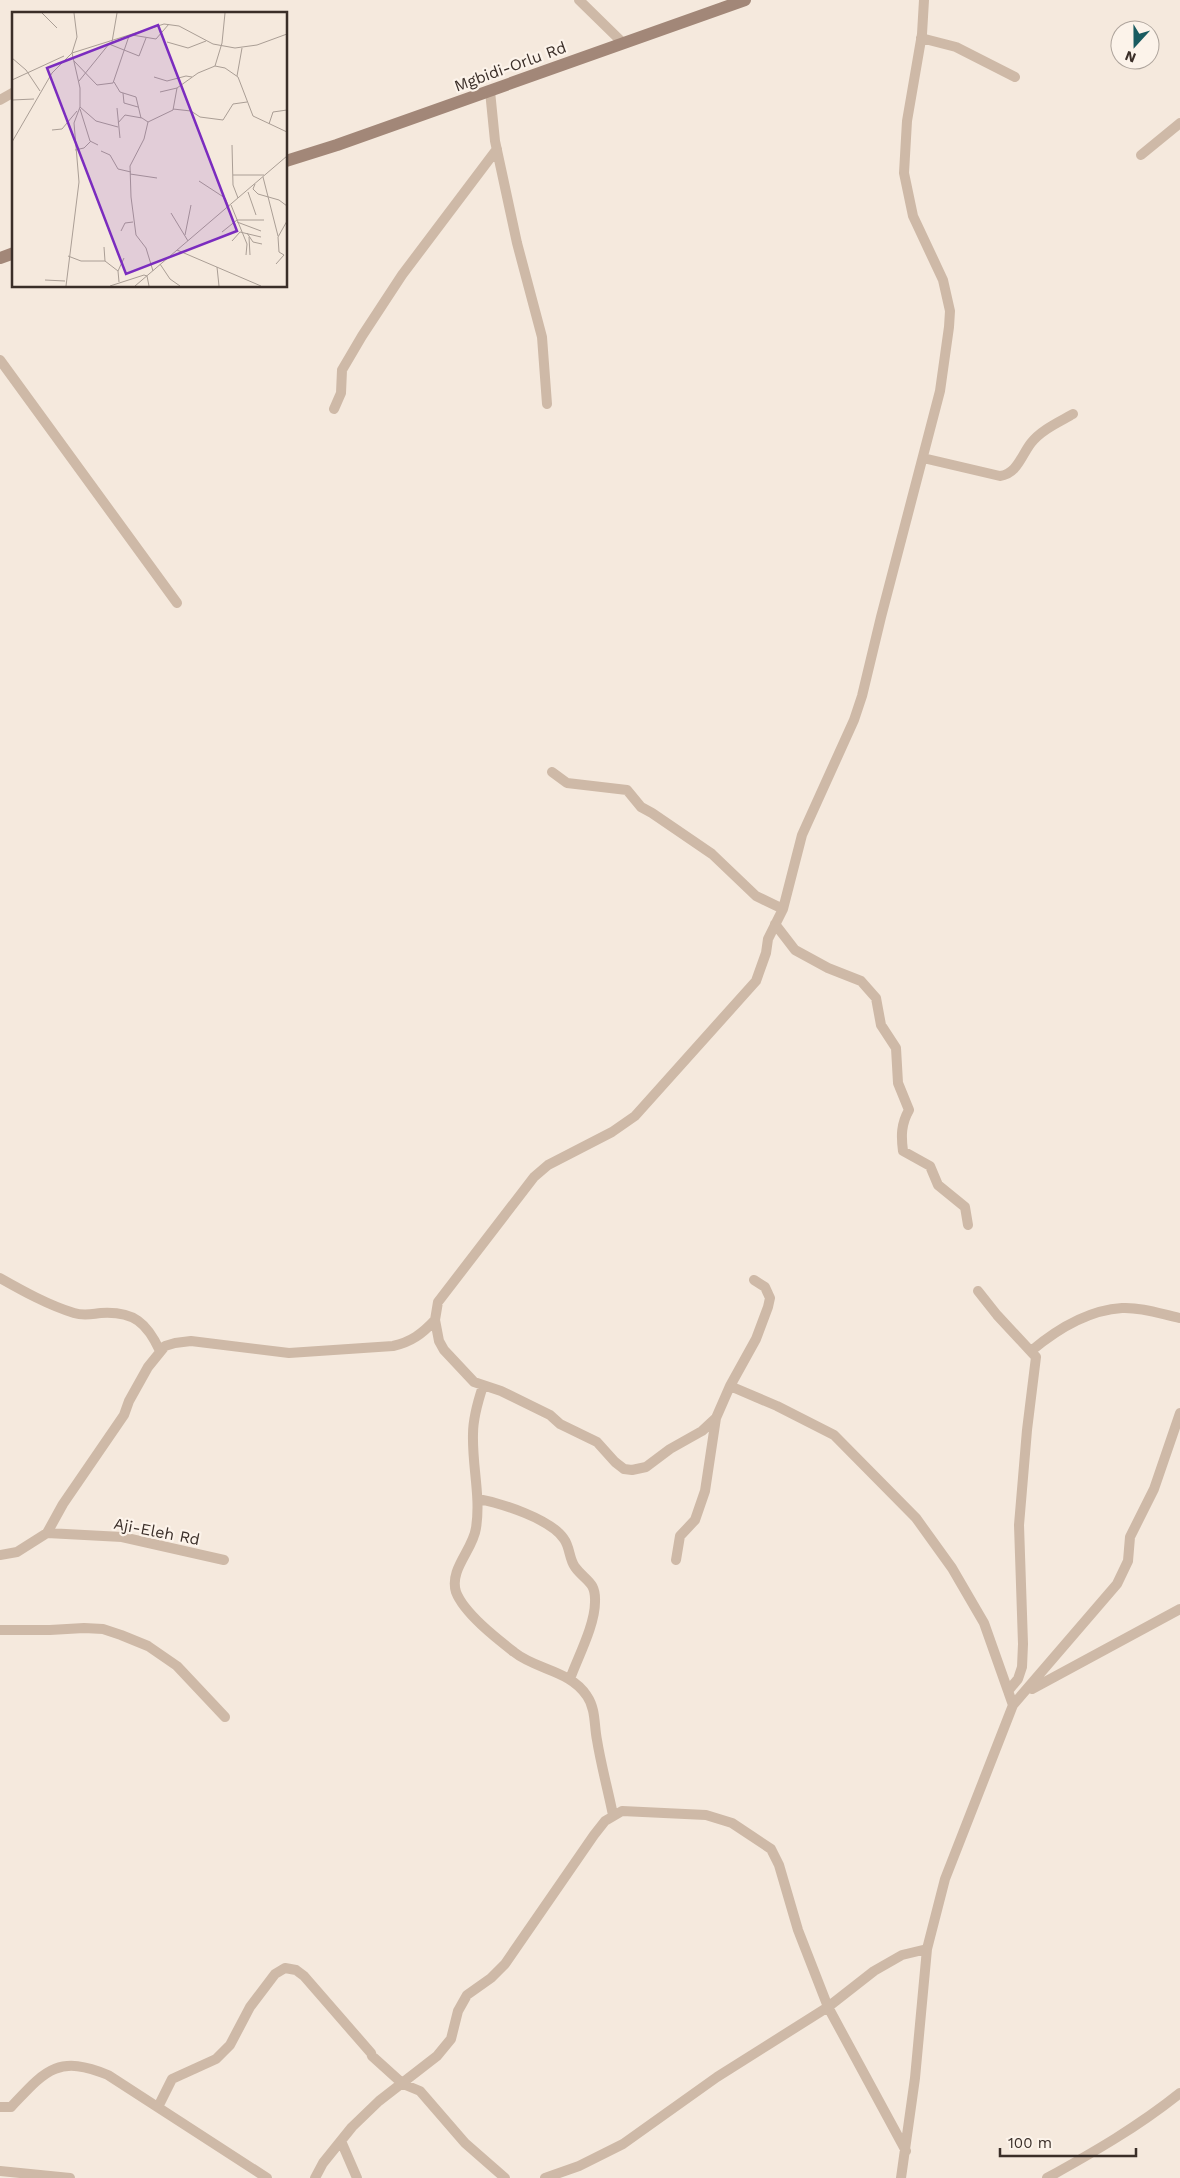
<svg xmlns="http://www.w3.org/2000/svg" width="1180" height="2178" font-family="'Work Sans',sans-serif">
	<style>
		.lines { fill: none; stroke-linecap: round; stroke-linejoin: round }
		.minor { stroke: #ceb9a7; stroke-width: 10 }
		.secondary { stroke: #a28778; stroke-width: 12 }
		.labels { text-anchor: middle; stroke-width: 4.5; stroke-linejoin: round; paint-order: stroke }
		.street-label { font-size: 16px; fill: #3a2e28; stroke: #fcf3ea }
		.inset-road { fill: none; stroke: #aa9e95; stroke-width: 1 }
		.view { fill: #7b2cbf; fill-opacity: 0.15; stroke: #7b2cbf; stroke-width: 2.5 }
		.inset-edge { fill: none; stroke: #3a2e28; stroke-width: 2.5 }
	</style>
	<rect width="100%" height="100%" fill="#f5e9dd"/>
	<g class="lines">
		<path class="minor" d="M579,0L623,43
			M921,38L956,47L1015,77
			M490,91L495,141L517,243L542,337L547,404
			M0,100L14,92
			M1141,155L1180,123
			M0,360L177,603
			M334,409L341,393L342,370L362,336L402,275L497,149
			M923,458L1000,476C1017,474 1021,456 1031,443C1041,430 1059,422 1073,414
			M552,772L567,783L627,790L641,807L652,813L712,854L756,896L783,909
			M775,924L795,950L828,968L861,981L876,998L881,1025L896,1048L898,1083L909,1110C901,1124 901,1136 903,1151L930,1166L938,1185L965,1207L968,1225
			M0,1278C23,1291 48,1305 74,1313C84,1316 91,1314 101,1313C134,1311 147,1323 160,1351
			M978,1291L997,1315L1036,1357L1027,1430L1019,1525L1023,1644L1022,1667L1018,1679L1008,1691
			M1031,1351C1056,1330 1089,1310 1122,1308C1142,1307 1161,1314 1180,1318
			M483,1386C478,1401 473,1417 473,1434C472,1466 481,1497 476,1528C473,1550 449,1569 456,1592C464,1613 496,1638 514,1652C536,1670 570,1670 587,1696C596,1709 594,1726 597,1740C601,1765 608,1790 613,1815
			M730,1386L777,1406L834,1435L916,1518L952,1568L984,1623L1013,1705
			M716,1418L702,1431L670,1449L646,1467L632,1470L624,1469L615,1462L597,1442L560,1424L550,1415L501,1391L474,1382L444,1350L439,1341L435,1320L438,1302L534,1177L548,1165L612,1132L635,1116L756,981L766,953L768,939L783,909L802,835L854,720L862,696L881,617L940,391L949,327L950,311L943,280L913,216L904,173L907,121L922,34L924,0
			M478,1499C501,1503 551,1519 564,1539C570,1547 569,1559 575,1567C585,1581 596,1581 595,1602C595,1625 578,1657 570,1679
			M47,1533L63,1504L124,1415L129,1401L148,1367L165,1346L175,1343L191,1341L289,1353L393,1346C411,1342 422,1334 435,1320
			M0,1555L17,1552L47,1533L122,1537L224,1560
			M676,1560L680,1536L695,1520L705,1491L716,1418L730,1386L756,1339L768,1307L770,1298L765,1287L754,1280
			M0,1630H50L84,1628L103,1629L121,1635L148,1646L177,1666L225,1717
			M1032,1689L1180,1609
			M0,2107H11C45,2071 57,2054 108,2075L267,2178
			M158,2107L172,2079L216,2059L230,2045L250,2007L275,1974L285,1968L296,1970L304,1976L371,2053L372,2056L403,2084L420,2091L465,2143L505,2178
			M341,2141L357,2178
			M0,2171L70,2178
			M315,2178L323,2163L352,2127L379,2101L437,2056L451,2039L458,2011L467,1995L491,1978L505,1964L594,1835L605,1821L622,1811L706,1815L732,1823L771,1849L779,1865L798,1930L828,2007L906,2151
			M545,2178L579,2166L623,2144L717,2077L828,2007L874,1971L902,1955L927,1949
			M901,2178L915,2078L927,1949L945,1879L1013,1705L1117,1584L1128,1561L1130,1537L1154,1489L1180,1413
			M1047,2178C1094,2152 1139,2126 1180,2093"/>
		<path class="secondary" d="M286,161L337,145L745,0
			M0,258L14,253"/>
	</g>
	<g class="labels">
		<g class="street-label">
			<text transform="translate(510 66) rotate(-20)" y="6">Mgbidi-Orlu Rd</text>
			<text transform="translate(157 1531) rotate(11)" y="6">Aji-Eleh Rd</text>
		</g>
	</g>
	<g transform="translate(12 12)">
		<rect width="275" height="275" fill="#f5e9dd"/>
		<path class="inset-road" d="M30,1L45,16M120,23L144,27L157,12M100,30L105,1M155,30L176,36L194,29M0,46L14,58L28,79M62,49L85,73L101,71L117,24M203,54L210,31L213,1M225,64L230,36M142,65L155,69L174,64L180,65M0,68L52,44M67,69L97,32L127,44L134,26M102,70L108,80L124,85L129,106M148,80L165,76L186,61L203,54L213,56L226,65L241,104L275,120M111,81L112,91L126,95M0,88L22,87M68,95L84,109L106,115M105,96L108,126M68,97L78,129L86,133M161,97L179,99L188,105L211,108L221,92L235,90M136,110L161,98L165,76M106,111L113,103L130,106L136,110L132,127L118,154L119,185L124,223L134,236L141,259M257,112L261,100L275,98M40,118L50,117L65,99M0,130L40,61L60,41L65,25L62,1M220,133L221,173L226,186M63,138L72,136L79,129M89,139L98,143L106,157L119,160M118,162L145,166M221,163H252M251,165L266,224M187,169L213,186L217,195M243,172L241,177L246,182L267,188L275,194M236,180L244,203M219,193L235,232L234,243M159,201L176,229M225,210L249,219M109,219L113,211L121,210M210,220L225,208H252M235,221L241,230L250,232M173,223L179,193M237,225L238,243M220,229L228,220L249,225M165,238L249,274M56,244L69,249H93L92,235M93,249L106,259M148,252L158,267L168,274M264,252L272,243L267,240L266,225L275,209M205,255L207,274M33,268L53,269M107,270L106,259L112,246M54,274L67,170L62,111L68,95V76L60,41L152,12L167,14L201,32L223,36L245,33L275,22M98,274L132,263L135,264L137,274M123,274L275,144"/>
		<path class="view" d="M146,13L225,219L114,262L35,56Z"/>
		<rect width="275" height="275" class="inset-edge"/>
	</g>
	<g transform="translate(1135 45) rotate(201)"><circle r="24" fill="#fcf3ea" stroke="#aea49c"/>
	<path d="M0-4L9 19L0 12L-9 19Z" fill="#195b60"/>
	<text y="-8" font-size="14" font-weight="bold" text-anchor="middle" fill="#3a2e28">N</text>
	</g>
	<path d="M1000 2148v8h136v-8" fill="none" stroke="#3a2e28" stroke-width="2.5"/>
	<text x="1008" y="2148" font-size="15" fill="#3a2e28" stroke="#fcf3ea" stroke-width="4" paint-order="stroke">100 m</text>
</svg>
